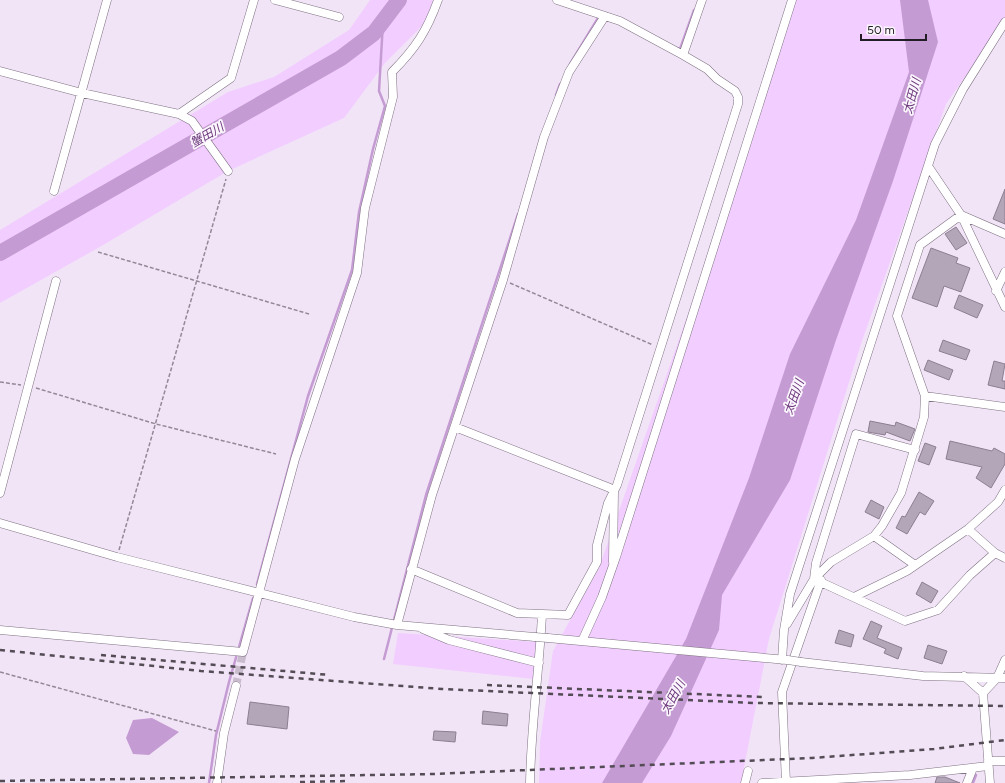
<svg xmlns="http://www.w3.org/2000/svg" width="1005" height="783" font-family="Figtree,'Noto Sans JP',sans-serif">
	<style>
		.green { fill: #f2cdff }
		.water { fill: #c59bd3 }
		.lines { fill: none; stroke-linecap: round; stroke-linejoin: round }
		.stream { stroke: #c59bd3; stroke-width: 2.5 }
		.river { stroke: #c59bd3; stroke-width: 16 }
		.building { fill: #b3a6b8; stroke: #8c7f90 }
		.minor-tunnel { stroke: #c8bccd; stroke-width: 8; stroke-dasharray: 8 4; stroke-linecap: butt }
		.minor-casing { stroke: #7e7282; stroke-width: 9 }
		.path { stroke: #938996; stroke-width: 1.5; stroke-dasharray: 4 2; stroke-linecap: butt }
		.minor { stroke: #fff; stroke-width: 8 }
		.rail { stroke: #534c55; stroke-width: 2.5; stroke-dasharray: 5 5; stroke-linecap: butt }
		.minor-bridge-casing { stroke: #7e7282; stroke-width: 9; stroke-linecap: butt }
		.minor-bridge { stroke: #fff; stroke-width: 8 }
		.labels { text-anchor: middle; stroke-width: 3.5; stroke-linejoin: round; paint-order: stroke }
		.water-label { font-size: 12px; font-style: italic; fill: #6b387b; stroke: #fbf5fd }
	</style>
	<rect width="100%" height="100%" fill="#f2e4f7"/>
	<path class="green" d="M370,0H433L426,22L385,63L344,118L228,171L98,248L0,303V230L228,92L274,77L349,30Z
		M795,0H1005V20L946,104L861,344L769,639L741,783H539L540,742L553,651L599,568L749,139Z
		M398,633L537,642L534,679L393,664Z"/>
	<path class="water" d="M900,0H928L938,42L893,181L836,340L790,480L722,595L719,630L671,736L642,783H602L686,639L749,478L790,354L856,220L909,72Z
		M152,718L179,732L149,755L133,754L126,738L133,720Z"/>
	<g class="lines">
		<path class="stream" d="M677,48L680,49L694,10
			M570,64L598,18L601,17
			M556,95L560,84
			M257,584L308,396L352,270L359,212L373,149L385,106L379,91L383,22
			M384,659L426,495L518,214
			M209,783L216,735L229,682L253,598
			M973,783L976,775"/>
		<path class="river" d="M0,253L341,58L374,33L399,0"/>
	</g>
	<path class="building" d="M1005,189V224L993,219Z
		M956,227L967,243L956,250L945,234Z
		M931,248L958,258L956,263L970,268L961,292L944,286L937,307L912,298Z
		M959,295L983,305L977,318L954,308Z
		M943,340L970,350L966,360L939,351Z
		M928,360L953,370L949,380L924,370Z
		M994,361L1005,364L1002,381H1005V389L988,385Z
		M870,421L895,426L896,422L915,429L910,441L886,432L885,435L868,432Z
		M950,441L992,451L994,448L1005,454V464L991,488L976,478L982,467L946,459Z
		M925,443L936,447L929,465L918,461Z
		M919,492L934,501L925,515L920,512L907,534L896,528L902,516L905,517Z
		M871,500L884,507L879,519L865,512Z
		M922,582L938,591L931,603L916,594Z
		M871,621L882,626L877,638L902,648L898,659L884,653L886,649L863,639Z
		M839,630L854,635L851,647L835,643Z
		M928,645L947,651L942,664L924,658Z
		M250,702L289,707L287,729L247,724Z
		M483,711L508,714L507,726L482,724Z
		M434,731L456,732L455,742L433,740Z
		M937,777H945L960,783H935Z"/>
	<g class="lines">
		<path class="minor-tunnel" d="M236,686L243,652"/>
		<g class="minor-casing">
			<path id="minor" d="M275,0L339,17
				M557,0L620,21L683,55
				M0,71L82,93L179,114L192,121L228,171
				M179,114L231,78L254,0
				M928,166L961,215L1005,307
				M54,191L107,0
				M996,291L1005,272
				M925,396L1005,407
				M455,427L610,488L614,492L613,562
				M915,450L856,434L816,563L814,579L905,621L938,610L970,575L995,553
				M0,493L56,281
				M0,523L117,557L354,617L397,625L535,637
				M968,529L995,553L1005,558
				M874,536L915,565
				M411,569L517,613L568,615L597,562V545L608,503L617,485L738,104V97L735,91L717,79L707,69L683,55L702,0
				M854,597L907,571L968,529L998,502L1005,490
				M787,624L814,579L831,562L874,536L882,526L901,493L924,417L925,396L897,316L920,245L961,215L1005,234
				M397,625L432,495L503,280L544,137L569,72L605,16
				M423,629L449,640L539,663
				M0,630L243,652L295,459L357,273L365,208L393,97L392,72C415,49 427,31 438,0
				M548,638L787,660
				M582,641L602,597L616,557L792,0
				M782,660L784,630L790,594L935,144L963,89L1005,22
				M801,662L923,676L1005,678
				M964,676L983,693
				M988,761H1005
				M786,782L782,692L821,580
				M217,783L224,733L236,686
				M530,783C531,726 539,672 542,615
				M745,783L748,771
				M762,783L910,775L988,766
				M967,783L973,768
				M990,783L983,693L997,678L1005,660"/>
		</g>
		<path class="path" d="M98,252L309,314
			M510,283L653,345
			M0,382L21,385
			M36,388L156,424L276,454
			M119,550L226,179
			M0,672L216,731"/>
		<use href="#minor" class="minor"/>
		<path class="rail" d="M0,650L201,671L442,689L755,703L1005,706
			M101,655L330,675
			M487,685L763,697
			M0,781L434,774L812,758L934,749L1005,740
			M300,782L346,781"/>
		<g class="minor-bridge-casing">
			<path id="minor-bridge" d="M535,637L548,638
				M788,660L801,662"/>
		</g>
		<use href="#minor-bridge" class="minor-bridge"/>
	</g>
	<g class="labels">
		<g class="water-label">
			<text transform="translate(912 96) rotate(-74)" y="4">太田川</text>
			<text transform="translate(207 135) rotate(-30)" y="4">蟹田川</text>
			<text transform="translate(794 397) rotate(-70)" y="4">太田川</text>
			<text transform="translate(673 697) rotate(-61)" y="4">太田川</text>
		</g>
	</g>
	<path d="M861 34v6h65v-6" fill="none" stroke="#221d24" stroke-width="2"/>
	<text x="867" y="34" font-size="12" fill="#221d24" stroke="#fbf5fd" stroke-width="3" paint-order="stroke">50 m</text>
</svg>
